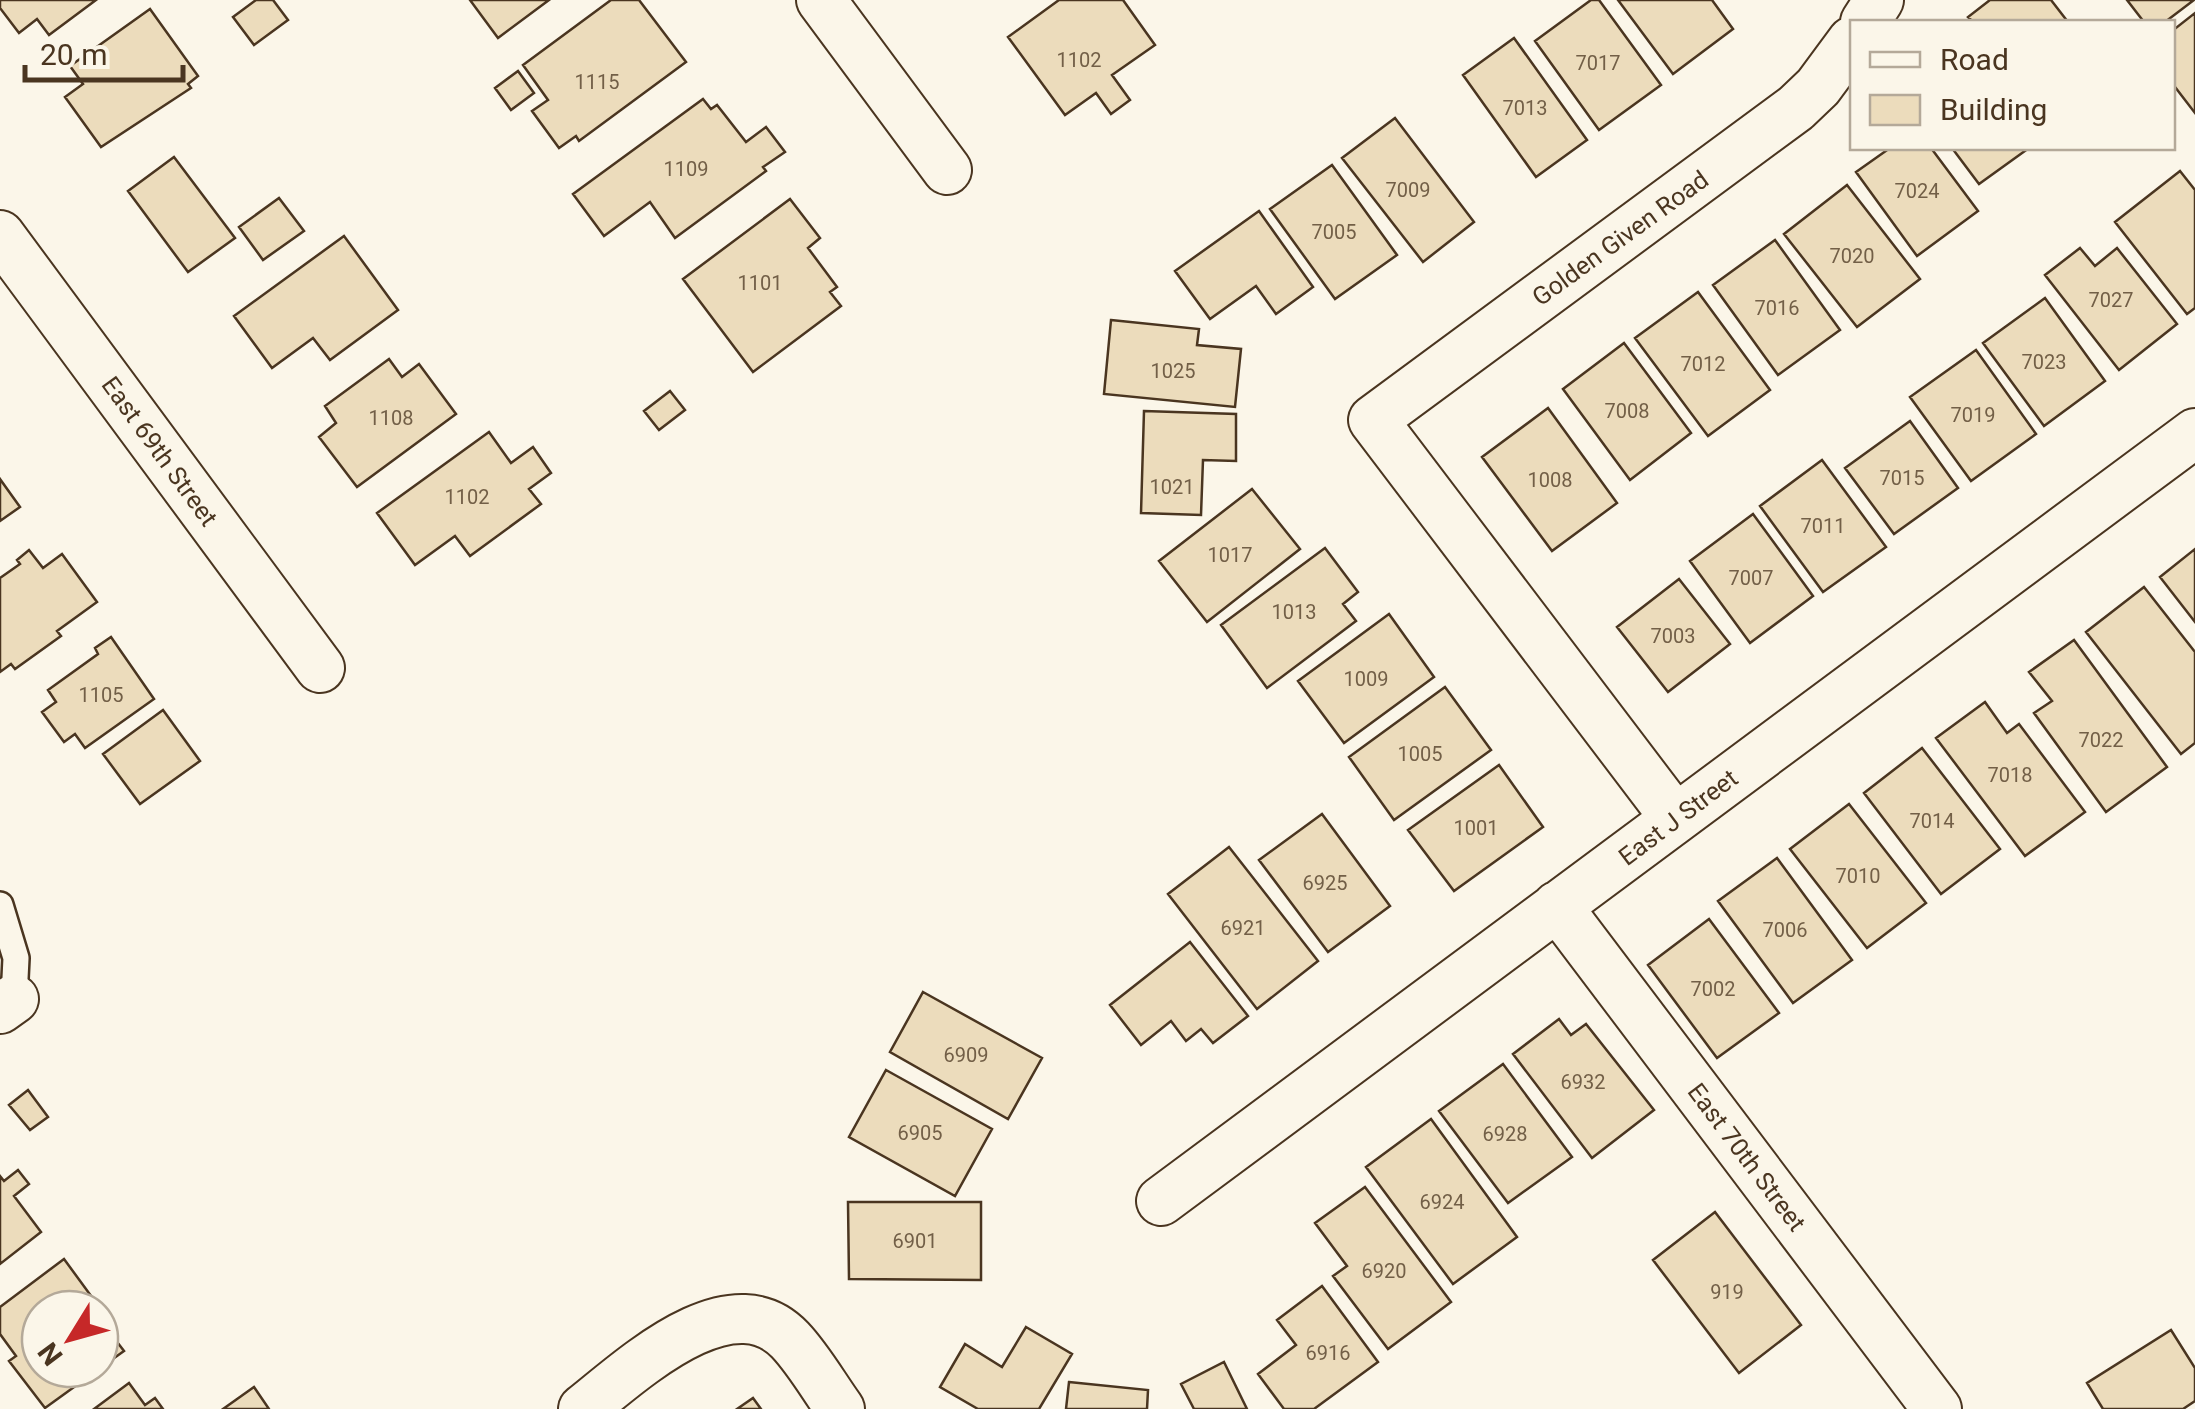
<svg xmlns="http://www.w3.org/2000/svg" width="2195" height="1409" font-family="Roboto,sans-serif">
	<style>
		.building { fill: #ecdcbc; stroke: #4a3520; stroke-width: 2.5 }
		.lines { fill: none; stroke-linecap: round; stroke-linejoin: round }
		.lane-casing { stroke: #4a3520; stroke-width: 30 }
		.street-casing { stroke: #4a3520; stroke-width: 52 }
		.lane { stroke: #fbf6e9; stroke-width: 25 }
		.street { stroke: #fbf6e9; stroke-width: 48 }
		.labels { text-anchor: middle; stroke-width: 8; stroke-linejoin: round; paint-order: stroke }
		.number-label { font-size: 20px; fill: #725f47 }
		.street-label { font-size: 25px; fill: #4a3520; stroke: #fbf6e9 }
	</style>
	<rect width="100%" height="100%" fill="#fbf6e9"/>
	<path class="building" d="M0,0H96L49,35L37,19L19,33L0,8Z
		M256,0H273L288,20L254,45L233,17Z
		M470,0H549L498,38Z
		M611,0H639L686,62L579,141L576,136L559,148L532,111L548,100L523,65Z
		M1059,0H1123L1155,45L1112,75L1130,100L1111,114L1096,93L1065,115L1008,37Z
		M1591,0H1599L1661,85L1599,130L1535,41Z
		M1618,0H1712L1733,29L1673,74Z
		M1990,0H2051L2068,22H1973L1968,17Z
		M2127,0H2194L2165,22H2144Z
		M150,9L198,76L188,84L191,88L101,147L65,97L83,84L70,66Z
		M2195,13V113L2172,83V31Z
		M1514,38L1587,140L1536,177L1463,75Z
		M518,71L534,93L511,110L495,88Z
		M703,99L711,109L717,105L746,142L766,127L785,152L763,167L766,171L675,238L650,202L604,236L573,194Z
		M1395,118L1474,222L1423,262L1342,158Z
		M1890,148H1931L1978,211L1917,256L1856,172Z
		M1952,148H2029L1979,184Z
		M174,157L235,238L188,272L128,191Z
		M1332,165L1397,255L1335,299L1270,209Z
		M2180,171L2195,190V308L2187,314L2115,222Z
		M1847,185L1920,279L1857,327L1784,234Z
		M279,198L304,231L263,260L239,227Z
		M790,199L820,238L808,248L837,287L830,292L841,306L753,372L683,279Z
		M1259,211L1313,287L1276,314L1256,286L1210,319L1175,271Z
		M344,236L398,310L330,360L313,338L272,368L234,316Z
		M1775,240L1840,330L1778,375L1713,285Z
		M2080,248L2095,266L2117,248L2177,324L2119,370L2045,275Z
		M1698,292L1770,390L1708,436L1635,338Z
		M2045,298L2105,381L2044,426L1983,343Z
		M1111,320L1199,329L1197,345L1241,349L1235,407L1104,394Z
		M1624,343L1691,433L1630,480L1563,389Z
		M1976,350L2036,434L1971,481L1910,397Z
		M389,359L402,377L419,364L456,414L357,487L319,437L336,423L325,406Z
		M670,391L685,410L659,430L644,411Z
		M1548,408L1617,503L1552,551L1482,457Z
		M1144,411L1236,414V461L1203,460L1201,515L1141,513Z
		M1910,421L1958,488L1894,534L1845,468Z
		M489,432L511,463L533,447L551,473L529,489L541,504L470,556L455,536L415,565L377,513Z
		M1822,460L1886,547L1823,592L1760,506Z
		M0,479L20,507L0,521Z
		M1252,489L1300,549L1207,622L1159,561Z
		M1753,514L1813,596L1750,643L1690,561Z
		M1325,548L1358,592L1343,604L1356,621L1267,688L1221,625Z
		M2195,549V622L2160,577Z
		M29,550L43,568L62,554L97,602L57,631L61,636L15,669L11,664L0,672V578L20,564L17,560Z
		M1679,579L1730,644L1668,692L1617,627Z
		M2144,587L2195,652V743L2181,754L2086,632Z
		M1389,614L1434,677L1344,743L1298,681Z
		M111,637L154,699L85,748L75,734L64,742L42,712L56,702L48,690L98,654L95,648Z
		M2074,640L2167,767L2106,812L2034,713L2052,701L2029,672Z
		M1445,687L1491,750L1394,820L1349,757Z
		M1985,702L2007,733L2019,724L2085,812L2025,856L1936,738Z
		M163,710L200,761L140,804L103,754Z
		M1922,748L2000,849L1941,894L1864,793Z
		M1499,765L1543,827L1454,891L1408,830Z
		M1849,804L1926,903L1867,948L1790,849Z
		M1322,814L1390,906L1328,952L1259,860Z
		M1229,847L1318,961L1257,1009L1168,894Z
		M1777,858L1852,960L1793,1003L1718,901Z
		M1709,919L1779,1013L1717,1058L1648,965Z
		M1190,942L1248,1016L1213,1043L1201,1029L1186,1041L1171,1021L1141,1045L1110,1005Z
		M923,992L1042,1058L1008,1119L890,1052Z
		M1559,1019L1571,1035L1586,1024L1654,1110L1592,1158L1513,1054Z
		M1503,1064L1572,1157L1508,1203L1439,1111Z
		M886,1070L992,1129L955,1196L849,1137Z
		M28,1090L48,1117L30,1130L9,1105Z
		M1431,1119L1517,1237L1453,1284L1366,1167Z
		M18,1170L29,1184L14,1196L41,1232L0,1264V1176L4,1181Z
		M1365,1187L1451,1302L1388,1349L1333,1276L1347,1266L1315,1223Z
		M848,1202H981V1280L849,1279Z
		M1715,1212L1801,1325L1739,1373L1653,1260Z
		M64,1259L116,1330L111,1334L124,1351L100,1368V1309H40V1369H99L45,1408L9,1361L16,1356L0,1334V1307Z
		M1322,1286L1378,1362L1314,1409H1284L1258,1374L1296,1345L1277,1320Z
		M1026,1327L1072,1354L1039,1409H978L940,1387L965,1344L1002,1367Z
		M2171,1330L2195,1368V1401L2183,1409H2103L2087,1383Z
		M1224,1362L1247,1409H1194L1181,1384Z
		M1069,1382L1148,1390L1147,1409H1066Z
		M129,1383L145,1405L155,1398L163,1409H94Z
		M254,1387L269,1409H223Z
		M753,1398L761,1409H737Z"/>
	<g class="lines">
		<g class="lane-casing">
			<path id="lane" d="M0,905L16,958L14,999"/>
		</g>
		<g class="street-casing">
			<path id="street" d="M821,0L947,170
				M1865,22L1879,0
				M0,235L320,668
				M1675,818L1373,420L1796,108L1818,87L1852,41
				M1557,906L1937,1409
				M0,1009L14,999
				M1161,1201L2195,433
				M583,1409C630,1372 730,1277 790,1340C809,1360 824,1387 840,1409"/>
		</g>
		<use href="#lane" class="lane"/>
		<use href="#street" class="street"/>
	</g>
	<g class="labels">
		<g class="number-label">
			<text x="1079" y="67">1102</text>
			<text x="1598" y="70">7017</text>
			<text x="597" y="89">1115</text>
			<text x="1525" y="115">7013</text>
			<text x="686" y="176">1109</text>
			<text x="1408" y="197">7009</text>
			<text x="1917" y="198">7024</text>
			<text x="1334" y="239">7005</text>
			<text x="1852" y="263">7020</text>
			<text x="760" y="290">1101</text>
			<text x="2111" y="307">7027</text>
			<text x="1777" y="315">7016</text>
			<text x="2044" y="369">7023</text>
			<text x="1703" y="371">7012</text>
			<text x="1173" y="378">1025</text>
			<text x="1627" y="418">7008</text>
			<text x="1973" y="422">7019</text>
			<text x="391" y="425">1108</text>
			<text x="1902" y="485">7015</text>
			<text x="1550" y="487">1008</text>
			<text x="1172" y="494">1021</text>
			<text x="467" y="504">1102</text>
			<text x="1823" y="533">7011</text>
			<text x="1230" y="562">1017</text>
			<text x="1751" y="585">7007</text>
			<text x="1294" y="619">1013</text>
			<text x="1673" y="643">7003</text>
			<text x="1366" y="686">1009</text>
			<text x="101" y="702">1105</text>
			<text x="2101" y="747">7022</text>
			<text x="1420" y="761">1005</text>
			<text x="2010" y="782">7018</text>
			<text x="1932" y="828">7014</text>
			<text x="1476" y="835">1001</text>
			<text x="1858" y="883">7010</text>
			<text x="1325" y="890">6925</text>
			<text x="1243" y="935">6921</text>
			<text x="1785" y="937">7006</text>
			<text x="1713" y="996">7002</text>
			<text x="966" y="1062">6909</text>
			<text x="1583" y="1089">6932</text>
			<text x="920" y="1140">6905</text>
			<text x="1505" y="1141">6928</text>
			<text x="1442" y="1209">6924</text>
			<text x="915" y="1248">6901</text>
			<text x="1384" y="1278">6920</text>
			<text x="1727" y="1299">919</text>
			<text x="1328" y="1360">6916</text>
		</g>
		<g class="street-label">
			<text transform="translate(1620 238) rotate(-36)" y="9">Golden Given Road</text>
			<text transform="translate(160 451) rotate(54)" y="9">East 69th Street</text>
			<text transform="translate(1678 817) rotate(-37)" y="9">East J Street</text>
			<text transform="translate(1747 1157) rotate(53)" y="9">East 70th Street</text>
		</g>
	</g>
	<rect x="1850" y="20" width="325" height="130" fill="#fbf6e9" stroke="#b4a999" stroke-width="2.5"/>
	<rect x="1870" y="52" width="50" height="15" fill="#fbf6e9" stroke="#b4a999" stroke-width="2.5"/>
	<text x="1940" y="70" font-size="30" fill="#4a3520">Road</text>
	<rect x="1870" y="95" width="50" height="30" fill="#ecdcbc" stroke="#b4a999" stroke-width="2.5"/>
	<text x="1940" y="120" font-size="30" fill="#4a3520">Building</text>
	<g transform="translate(70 1339) rotate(233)"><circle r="48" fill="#fbf6e9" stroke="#b4a999" stroke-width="2.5"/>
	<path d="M0-8L18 38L0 25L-18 38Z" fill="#c62828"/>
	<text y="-15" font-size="28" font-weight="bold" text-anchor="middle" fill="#4a3520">N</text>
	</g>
	<path d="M25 65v15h158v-15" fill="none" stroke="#4a3520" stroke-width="5"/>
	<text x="40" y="65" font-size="30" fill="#4a3520" stroke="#fbf6e9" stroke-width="8" paint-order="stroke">20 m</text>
</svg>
